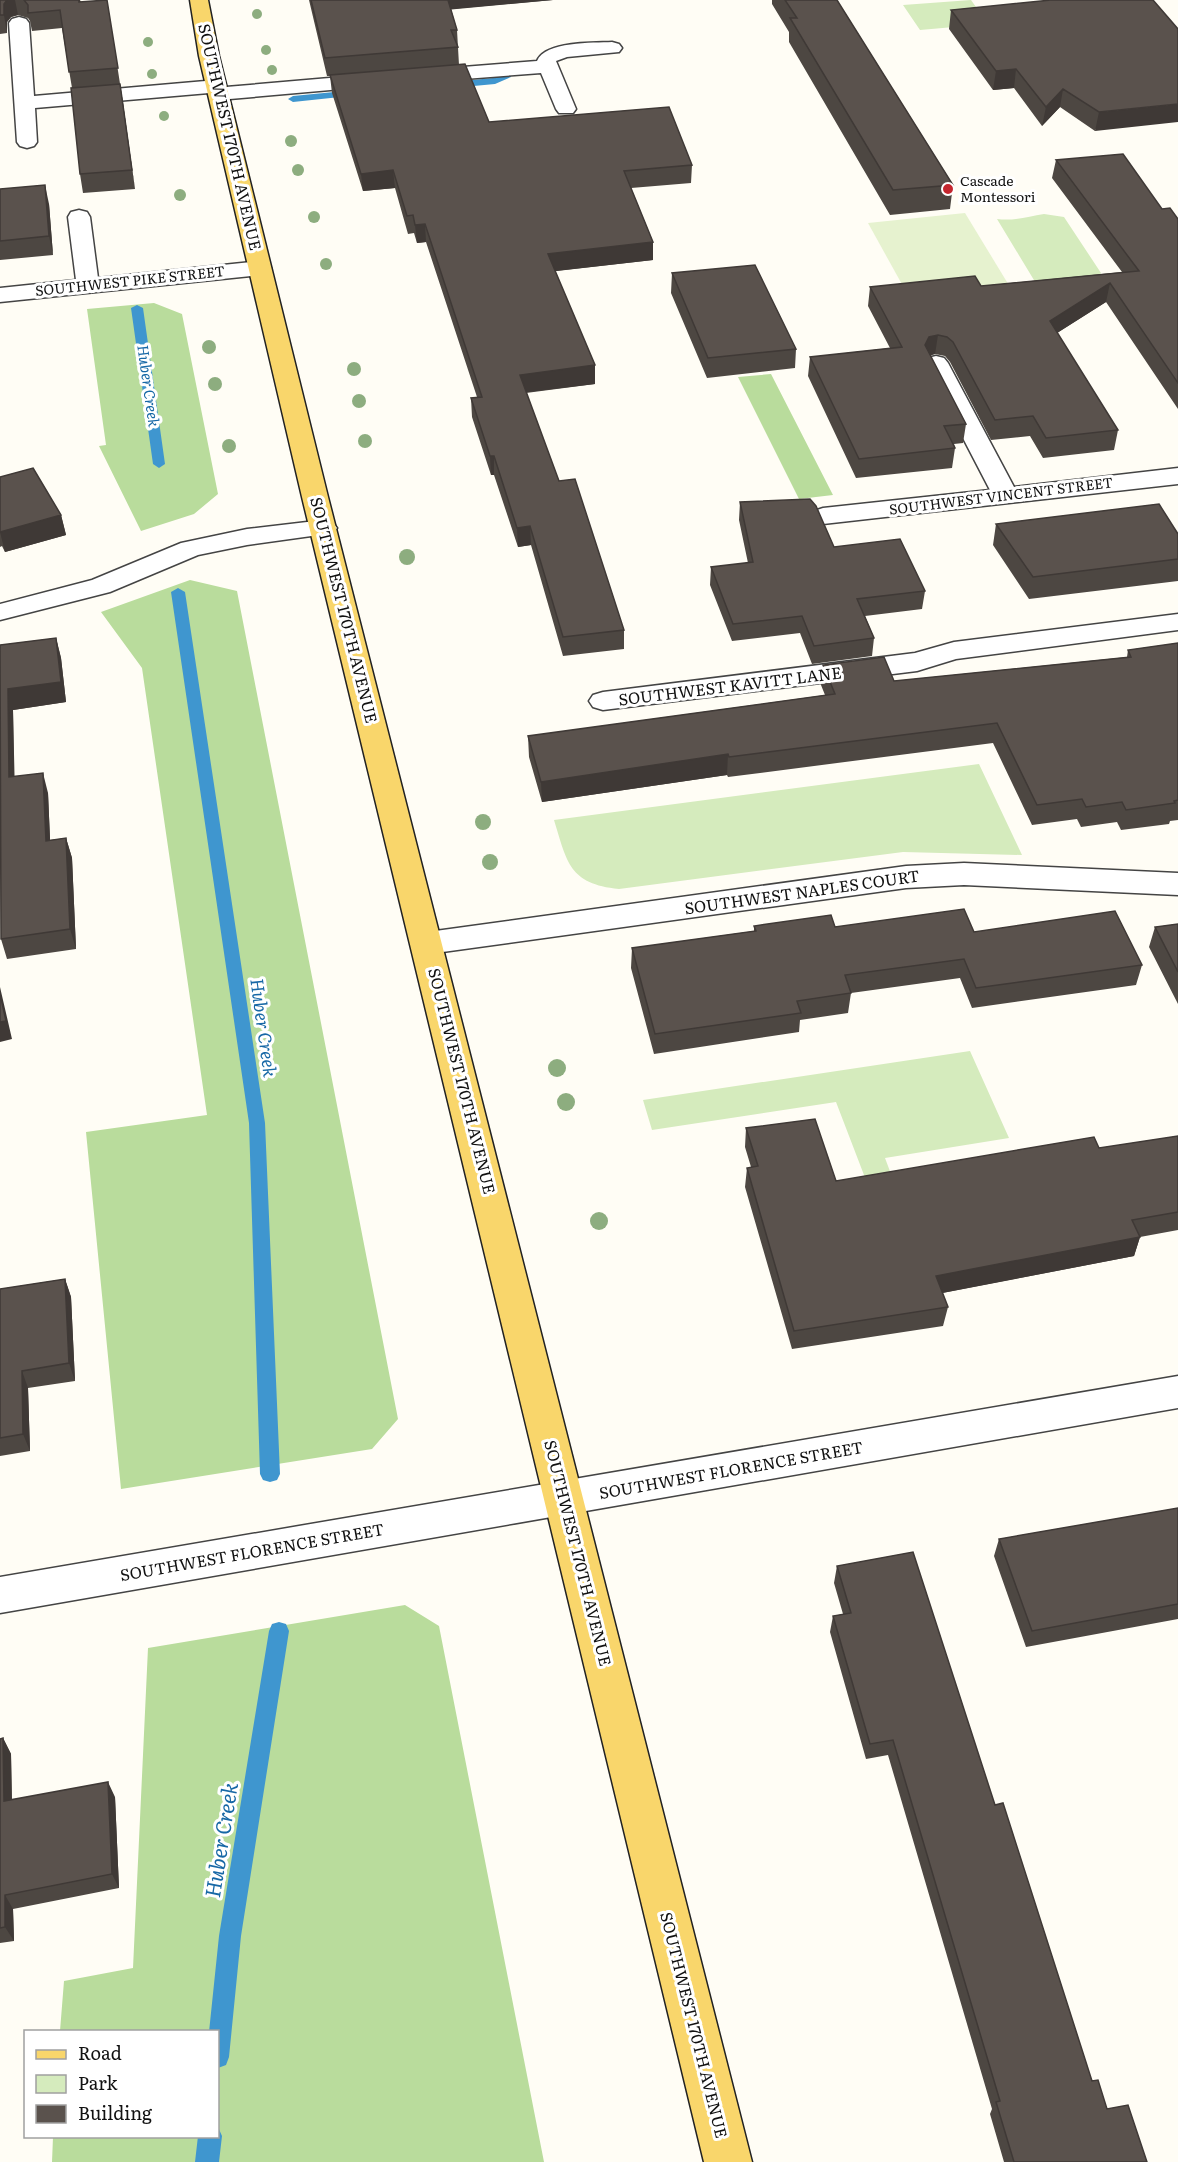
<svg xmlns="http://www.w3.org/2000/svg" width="1178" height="2162" font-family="Literata,serif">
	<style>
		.green { fill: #d5ebbd }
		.forest { fill: #b9dc9c }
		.pitch { fill: #e6f2cf }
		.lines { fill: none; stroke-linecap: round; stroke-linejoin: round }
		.stream { fill: #3f96cf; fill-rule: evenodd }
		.minor-casing { stroke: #444; stroke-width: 3 }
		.major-casing { stroke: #222; stroke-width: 3 }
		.minor { fill: #fff; fill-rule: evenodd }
		.major { fill: #f9d66b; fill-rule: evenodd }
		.tree { fill: #8dad7f }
		.wall { fill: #4d4742 }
		.shaded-wall { fill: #3f3936 }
		.building { fill: #5a524d; stroke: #3f3936; stroke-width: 1.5 }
		.poi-dot { fill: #c4262e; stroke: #fff; stroke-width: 2 }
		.labels { text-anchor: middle; stroke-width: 6; stroke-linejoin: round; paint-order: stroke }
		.far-poi-label { font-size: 14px; fill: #111; stroke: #fff; text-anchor: start }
		.far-street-label { font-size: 14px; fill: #111; stroke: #fff }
		.far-water-label { font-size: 15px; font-style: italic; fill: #1768a6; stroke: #fff }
		.street-label { font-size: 16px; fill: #111; stroke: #fff }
		.water-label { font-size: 18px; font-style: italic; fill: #1768a6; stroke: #fff }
		.near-water-label { font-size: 21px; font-style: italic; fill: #1768a6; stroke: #fff }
	</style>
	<rect width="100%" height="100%" fill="#fffdf5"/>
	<path class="green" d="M971,0L988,24L920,30L903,5Z
		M1044,214L1064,217L1101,273L1092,283L1040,290L997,219C1013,221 1027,217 1044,214Z
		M979,764L1022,855L903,852L619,889C569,884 567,862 554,820Z
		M970,1051L1009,1138L885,1158L912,1230L887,1235L836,1102L652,1130L643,1100Z"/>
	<path class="forest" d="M154,303L182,314L218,494L194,514L141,531L99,446L106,445L87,309Z
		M771,374L833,495L799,499L738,377Z
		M190,580L237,591L398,1419L372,1449L121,1489L86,1132L207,1115L142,668L101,612Z
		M405,1605L439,1626L544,2162H52L53,2137L218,2136V2032L60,2031L64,1981L133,1968L148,1648Z"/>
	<path class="pitch" d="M965,213L1010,287L909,297L868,223Z"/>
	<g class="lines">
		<path class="stream" d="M507,72L511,73V77L495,84L452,88L447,85L452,82L493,78Z
			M355,90L360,93L359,95L293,102L288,99L293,96Z
			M137,305L143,308L165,464L159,468L153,464L131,308Z
			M178,588L185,592L265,1123L280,1474L277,1480L270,1482L263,1480L260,1474L249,1123L171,592Z
			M279,1622L286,1624L289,1631L241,1936L229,2057L226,2065L218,2068V2032H209L219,1936L269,1631L272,1624Z
			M218,2127L222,2136L219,2162H195L198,2136H218Z"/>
		<g class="minor-casing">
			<path id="minor" d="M19,17L26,19L29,23L34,96L217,80L224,82L226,87L376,74L383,76L386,80L383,84L376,86L218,100L211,98L209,93L35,108L37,142L34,146L27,148L20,146L17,142L9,23L12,19Z
				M612,42L619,44L622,48L619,52L567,57L556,61L576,109L573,113H559L556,109L541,73L425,82L418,80L415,76L418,72L425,70L537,61C545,41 593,43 612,42Z
				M79,210L87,212L90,217L98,278L260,261L268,263L271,268L268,273L260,275L0,302V288L76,280L68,217L71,212Z
				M936,356L944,358L948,363L1014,487L1178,468V484L823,524L814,521L810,516L814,511L823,508L990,490L924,363L928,358Z
				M324,520L333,523L337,528L333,533L247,545L198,555L110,592L0,620V604L92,580L181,543L247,529Z
				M1178,614V630L956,659L917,671L603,710L593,707L589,701L593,695L603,692L915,653L954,642Z
				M964,863L1178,873V895L964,885L906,888L428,954L417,951L412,943L417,935L428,932L906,866Z
				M1178,1376V1408L0,1613V1577Z"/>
		</g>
		<g class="major-casing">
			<path id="major" d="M190,0H208L219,56L328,497L752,2162H704L302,497L199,56Z"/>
		</g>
		<use href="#minor" class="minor"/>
		<use href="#major" class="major"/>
	</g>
	<g class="tree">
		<circle cx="257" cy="14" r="5"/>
		<circle cx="148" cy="42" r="5"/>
		<circle cx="266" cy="50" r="5"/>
		<circle cx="272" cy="70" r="5"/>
		<circle cx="152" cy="74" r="5"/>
		<circle cx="164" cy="116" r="5"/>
		<circle cx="291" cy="141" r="6"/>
		<circle cx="298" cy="170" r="6"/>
		<circle cx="180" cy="195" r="6"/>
		<circle cx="314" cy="217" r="6"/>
		<circle cx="326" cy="264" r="6"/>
		<circle cx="209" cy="347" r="7"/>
		<circle cx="354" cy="369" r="7"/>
		<circle cx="215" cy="384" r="7"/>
		<circle cx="359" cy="401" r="7"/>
		<circle cx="365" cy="441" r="7"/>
		<circle cx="229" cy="446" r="7"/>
		<circle cx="407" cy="557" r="8"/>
		<circle cx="483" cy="822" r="8"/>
		<circle cx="490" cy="862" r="8"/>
		<circle cx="557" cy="1068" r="9"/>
		<circle cx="566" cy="1102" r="9"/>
		<circle cx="599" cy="1221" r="9"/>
	</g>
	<path class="wall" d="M0,0H80L81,2L107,0L123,103L135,189L83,193L80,174L72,88L62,28L32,31L30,21L28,18L18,15L11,17L7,22V33L0,34Z
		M309,0H553L451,9L457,30L459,65L489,122L692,165L691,183L631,188L653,242V260L555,271L595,365V384L526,393L559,481L624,630V649L563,656L531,545L518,547L494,475H491L472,417L471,398L477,397L426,242L417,243L414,233L408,234L395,188L363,191L332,93L330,76H327Z
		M772,0H837L953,185L950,209L890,215L789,42V32L772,4Z
		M1153,0L1095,131L1060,107L1042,126L1014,88L993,90L949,29L951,10Z
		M1056,160L1162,209L1178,219V409L1106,302L1057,333L1118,430L1114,450L1043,458L1030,436L991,440L950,362L945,356L935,354L930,355L966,424L963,443L954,444L955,448L952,468L856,478L808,376L810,357L890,348L868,306L870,287L981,286L1122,272L1052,178Z
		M0,189L49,204L53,255L0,260Z
		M672,273L796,349L795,368L707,378L671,293Z
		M0,477L61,515L66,535L5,552L2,546L0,547Z
		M740,502L834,547L925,591L922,609L865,616L874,638L872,656L812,664L800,633L732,641L710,585L711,567L748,563L739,520Z
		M996,524L1178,534V581L1029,599L993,545Z
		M56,638L61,658L66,702L13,710L14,776L48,793L50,840L66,838L72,858L76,949L7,959L1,939L0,645Z
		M1178,643V820L1170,821L1169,824L1121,830L1117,822L1081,827L1077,819L1032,825L993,743L728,777L727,775L542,802L529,757L528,736L825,695L821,685L823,665L894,681L1127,657L1128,650Z
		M1178,924V1004L1149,947L1155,927Z
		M754,926L835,927L974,932L1142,965L1136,985L972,1008L960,978L851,993L848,1013L800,1020L799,1032L654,1054L631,968L632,948L754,931Z
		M746,1128L836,1181L1099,1148L1178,1136V1230L1140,1237L1134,1256L942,1293L948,1307L943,1326L792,1349L745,1187L747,1168L751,1167L745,1147Z
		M65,1279L71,1297L75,1381L28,1388L30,1451L0,1456V1289Z
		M1178,1508V1619L1026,1647L994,1556L999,1539Z
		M837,1566L995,1805L1092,2081L1107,2109L1147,2162H1004L990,2114L992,2109L888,1755L866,1759L830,1632L833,1616L843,1614L834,1583Z
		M3,1738L11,1754L12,1800L115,1797L119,1888L13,1909L14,1941L0,1943V1739Z"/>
	<path class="shaded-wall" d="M7,0H15L18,15L11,17L7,22V33L4,15V4Z
		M446,0H553L446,10Z
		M1016,69L1014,88L993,90L996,71Z
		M120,84L123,103L135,189L132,170Z
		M1063,89L1060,107L1042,126L1046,107Z
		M1178,104V122L1095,131L1099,112Z
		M393,170L395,188L363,191L361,174Z
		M45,185L49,204L53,255L49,236Z
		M425,224L426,242L417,243L415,225Z
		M653,242V260L548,272V254Z
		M1110,283L1106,302L1046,340L1050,321Z
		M938,335L935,354L926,357L925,345L929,337Z
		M595,365V384L520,393V375Z
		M490,456H494V475H491Z
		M61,515L66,535L5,552L0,532Z
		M530,526L531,545L518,547L517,528Z
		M56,638L61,658L66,702L13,710L15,797L9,777L8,689Z
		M728,754L727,775L542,802L541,782Z
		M43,773L48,793L51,861L46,841Z
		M66,838L72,858L76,949L70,929Z
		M0,987L12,1039L0,1042Z
		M1140,1237L1134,1256L932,1295L936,1276Z
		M65,1279L71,1297L75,1381L69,1363Z
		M22,1371L28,1388L30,1451L23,1434Z
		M3,1738L11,1754L12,1816L4,1801Z
		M108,1782L115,1797L119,1888L112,1874Z
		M5,1895L13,1909L14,1941L5,1927Z"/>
	<path class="building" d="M0,0H7L4,4V15H0Z
		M24,0H79V2L107,0L118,68L69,72L60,10L28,13V5Z
		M311,0H448L457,30H451L458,47L325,58Z
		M785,0H837L953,185L893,190L790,18H797Z
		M1051,0H1153L1178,29V104L1099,112L1063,89L1046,107L1016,69L996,71L951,10Z
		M465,64L489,122L669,107L692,165L624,171L653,242L548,254L595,365L520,375L559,481L575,479L624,630L563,637L530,526L517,528L494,456H490L471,398L482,397L425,224L415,225L413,215L407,216L393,170L361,174L330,75Z
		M120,84L132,170L80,174L71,88Z
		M1123,154L1162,209L1170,208L1178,219V383L1110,283L1050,321L1118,430L1046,438L1033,416L995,420L953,342L947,337L938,335L929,337L925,345L966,424L944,426L955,448L859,459L810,357L902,347L870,287L975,276L981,286L1139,271L1056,160Z
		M45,185L49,236L0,241V189Z
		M755,265L796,349L708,358L672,273Z
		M33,468L61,515L0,532V477Z
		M810,499L816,506L834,547L900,539L925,591L857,599L874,638L814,646L802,616L733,624L711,567L753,562L740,502Z
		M1159,504L1178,534V559L1033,577L996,524Z
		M56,638L61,682L8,689L9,777L43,773L46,841L66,838L70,929L1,939L0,645Z
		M1178,643V800L1174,801L1175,803L1126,810L1122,802L1086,807L1082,799L1037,805L997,723L729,757L728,754L541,782L528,736L835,694L823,665L884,657L894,681L1131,657L1128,650Z
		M964,909L974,932L1115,911L1142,965L976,988L964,959L845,975L851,993L797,1001L801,1013L655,1034L632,948L756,931L754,926L831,915L835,927Z
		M1178,924V972L1155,927Z
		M0,994L6,1021L0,1022Z
		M815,1119L836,1181L1094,1137L1099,1148L1178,1136V1212L1132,1220L1140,1237L936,1276L948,1307L794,1331L747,1168L758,1166L746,1128Z
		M65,1279L69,1363L22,1371L23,1434L0,1438V1289Z
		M1178,1508V1604L1032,1631L999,1539Z
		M913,1552L995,1805L1003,1803L1092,2081L1098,2080L1107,2109L1128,2105L1147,2162H1014L996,2102L1000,2101L893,1740L870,1744L833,1616L851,1613L837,1566Z
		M3,1738L4,1801L108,1782L112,1874L5,1895V1927L0,1928V1739Z"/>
	<circle class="poi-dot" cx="948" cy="189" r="6"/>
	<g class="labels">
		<g class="far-poi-label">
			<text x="960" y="186">Cascade<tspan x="960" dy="16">Montessori</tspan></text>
		</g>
		<g class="far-street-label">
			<text transform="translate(130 281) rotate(-6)" y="5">SOUTHWEST PIKE STREET</text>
			<text transform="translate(1001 496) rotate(-7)" y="5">SOUTHWEST VINCENT STREET</text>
		</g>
		<g class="far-water-label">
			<text transform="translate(148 386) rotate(82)" y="5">Huber Creek</text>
		</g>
		<g class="street-label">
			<text transform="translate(230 137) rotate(77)" y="6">SOUTHWEST 170TH AVENUE</text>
			<text transform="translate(344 610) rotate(76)" y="6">SOUTHWEST 170TH AVENUE</text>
			<text transform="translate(730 686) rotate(-7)" y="6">SOUTHWEST KAVITT LANE</text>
			<text transform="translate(802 892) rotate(-8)" y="6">SOUTHWEST NAPLES COURT</text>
			<text transform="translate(462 1081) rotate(76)" y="6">SOUTHWEST 170TH AVENUE</text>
			<text transform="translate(731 1470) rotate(-10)" y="6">SOUTHWEST FLORENCE STREET</text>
			<text transform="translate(252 1552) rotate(-10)" y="6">SOUTHWEST FLORENCE STREET</text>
			<text transform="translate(578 1553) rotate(76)" y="6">SOUTHWEST 170TH AVENUE</text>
			<text transform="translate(694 2025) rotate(76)" y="6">SOUTHWEST 170TH AVENUE</text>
		</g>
		<g class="water-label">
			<text transform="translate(263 1028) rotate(82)" y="6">Huber Creek</text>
		</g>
		<g class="near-water-label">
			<text transform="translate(222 1840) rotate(-81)" y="7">Huber Creek</text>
		</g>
	</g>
	<rect x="24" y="2030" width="195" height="108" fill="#ffffff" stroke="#a0a0a0" stroke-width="1.5"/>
	<rect x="36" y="2050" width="30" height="9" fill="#f9d66b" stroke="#a0a0a0" stroke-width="1.5"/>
	<text x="78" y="2060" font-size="18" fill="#111111">Road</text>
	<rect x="36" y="2075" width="30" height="18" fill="#d5ebbd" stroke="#a0a0a0" stroke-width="1.5"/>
	<text x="78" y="2090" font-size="18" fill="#111111">Park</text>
	<rect x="36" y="2105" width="30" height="18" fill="#5a524d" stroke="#a0a0a0" stroke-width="1.5"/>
	<text x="78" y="2120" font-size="18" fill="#111111">Building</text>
</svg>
